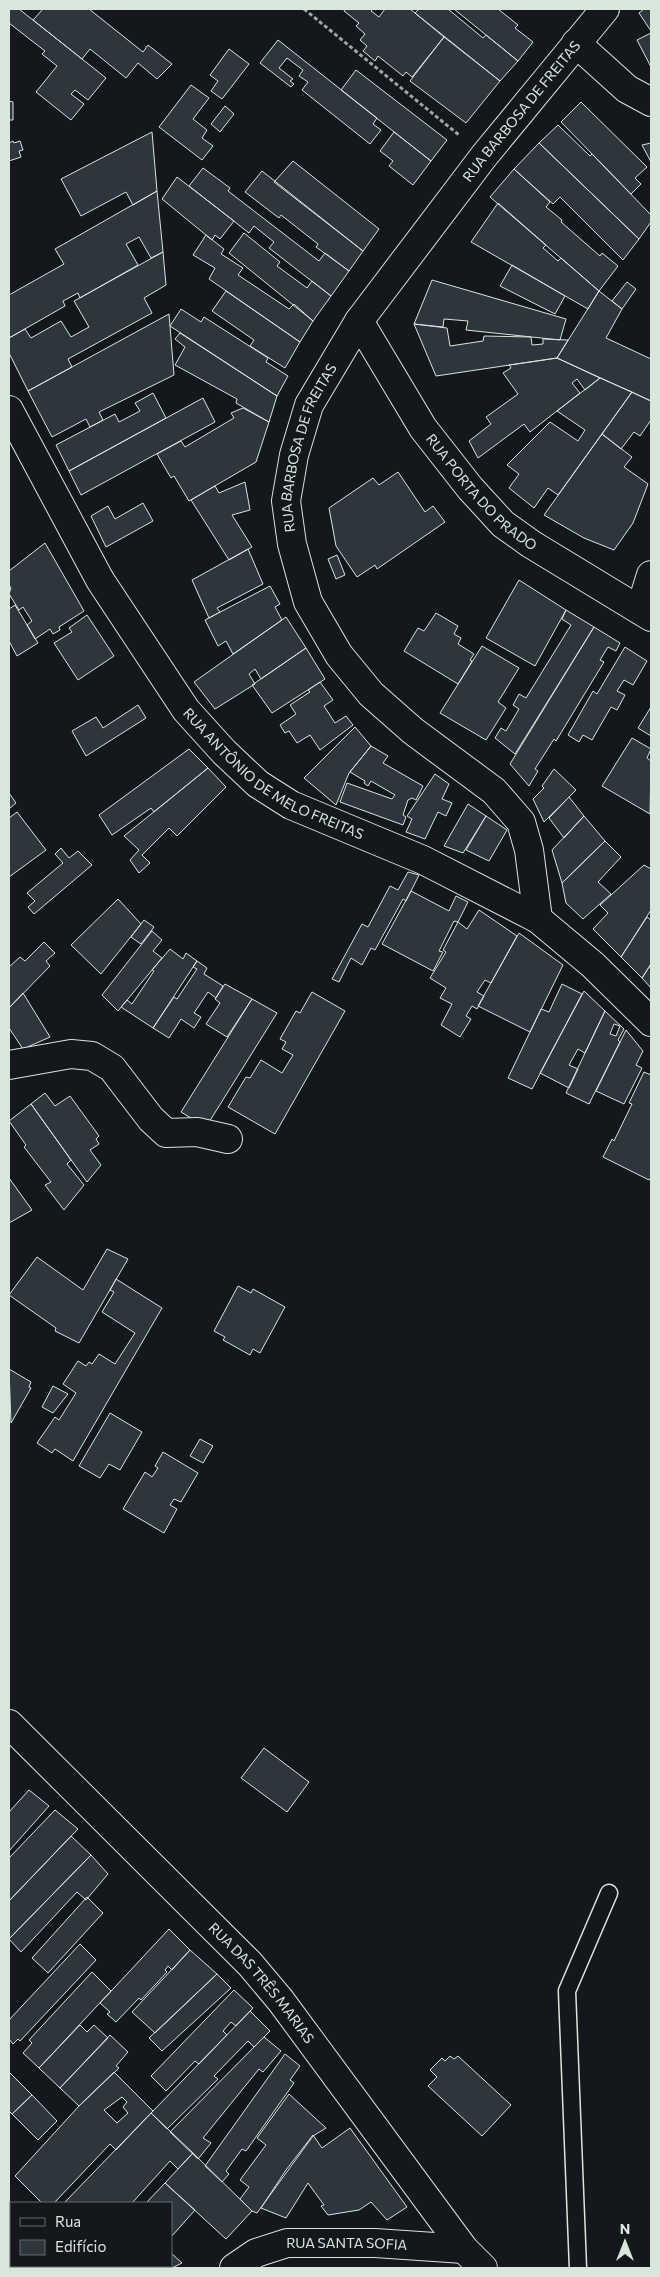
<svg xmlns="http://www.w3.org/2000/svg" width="660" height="2277" font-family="Commissioner,sans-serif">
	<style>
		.building { fill: #2c363c; stroke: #d8e6dc; fill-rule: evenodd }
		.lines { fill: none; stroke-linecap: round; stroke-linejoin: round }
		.lane-casing { stroke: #d8e6dc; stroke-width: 19 }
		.street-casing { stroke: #d8e6dc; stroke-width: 30 }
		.secondary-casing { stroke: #d8e6dc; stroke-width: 30 }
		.path { stroke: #9da8a2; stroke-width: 3; stroke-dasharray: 4 2.5; stroke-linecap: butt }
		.lane { stroke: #14181c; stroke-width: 16 }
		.street { stroke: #14181c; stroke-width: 28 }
		.secondary { stroke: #14181c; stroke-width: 28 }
		.labels { text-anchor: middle; stroke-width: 4; stroke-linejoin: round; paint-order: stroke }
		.street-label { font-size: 14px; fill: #d8e6dc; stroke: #14181c }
	</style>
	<rect width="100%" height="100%" fill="#14181c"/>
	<path class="building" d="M9,9H19L106,78L88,100L75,90L71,94L84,104L71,120L36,92L57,66L42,54L45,51L9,23Z
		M43,9H89L143,52L148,45L172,64L157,79L138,63L126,78L90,49L82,59L33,20Z
		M345,9H373L371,11L379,17L385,9H410L444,37L412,77L406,72L403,76L378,56L375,61L363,51L367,46L360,40L365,34L356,26L359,23L344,11Z
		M419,9H448L483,38L486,35L518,61L500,81L415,13Z
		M454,9H498L518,25L515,28L533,42L518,61Z
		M644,9H651V31L639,13Z
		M651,33V67L637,40Z
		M444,37L500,81L466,123L410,81Z
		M278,40L377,118L373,124L381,130L370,144L302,90L308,82L299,76L303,70L287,58L279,68L293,79L290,81L294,84L291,87L260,63Z
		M229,49L249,64L222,99L211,91L218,81L210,75Z
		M356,70L447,140L431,161L341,90Z
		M191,85L209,98L193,119L207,130L202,138L213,146L202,160L159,127Z
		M9,101L13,102V120H9Z
		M581,102L647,167L635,178L641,184L631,194L561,122Z
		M225,106L234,114L220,132L211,124Z
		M558,125L590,156L592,154L651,215V222L639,239L539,143Z
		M152,132L157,191L133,205L126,192L81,216L61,179Z
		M394,132L431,161L413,185L389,166L393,161L380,151Z
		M13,141L14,143L20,141L23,150L19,151L21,157L9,161V143Z
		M539,143L639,239L623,260L560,197L553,204L514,169Z
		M651,143V162L642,145Z
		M293,161L379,229L363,251L274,182Z
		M203,168L230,188L228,191L319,261L325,253L349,271L331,296L269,248L274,242L254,226L249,233L189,186Z
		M514,169L550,202L546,207L562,220L561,222L600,256L602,253L618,266L599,291L490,197Z
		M262,171L363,251L349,271L316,247L318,244L281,215L279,218L245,192Z
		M177,177L234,221L220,239L215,235L212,240L162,199Z
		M157,191L163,252L151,258L139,237L126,244L138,265L80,298L78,293L63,301L65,306L9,338V295L64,264L55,249Z
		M498,203L546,245L543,248L558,261L561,258L599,291L588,309L471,242Z
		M244,233L280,262L277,266L307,288L312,281L331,296L313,321L229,253Z
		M206,235L224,249L221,254L243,268L238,275L289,309L294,304L313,321L300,342L209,279L215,268L193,255Z
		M163,252L166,285L144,298L152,313L68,359L72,367L28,391L9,353V338L25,329L31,338L61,321L71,337L89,327L74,301Z
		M512,265L565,296L555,314L500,286Z
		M432,280L566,319L560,340L466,330L468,321L444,319L443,327L414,324Z
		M627,282L636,289L622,309L612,301Z
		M226,291L300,342L285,368L250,346L254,340L212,311Z
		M599,291L622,309L606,338L651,359V401L557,358Z
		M181,309L201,322L204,317L268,358L266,362L288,376L277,396L170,326Z
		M169,314L174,375L99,412L103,420L90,427L86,419L52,437L28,391Z
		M414,324L447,328L450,346L483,341L484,336L531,337L532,345L543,344V339L568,340L557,358L436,376Z
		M180,333L277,396L269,422L236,403L237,399L175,365L185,347L175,339Z
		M557,358L600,378L585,390L577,379L572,383L580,393L530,432L524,424L478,458L469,441L491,424L486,417L518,394L503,373L511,368L509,365Z
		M600,378L632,392L558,495L548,488L534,508L509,488L519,474L507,465L550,422L578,441L585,430L557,411Z
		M632,392L651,401V420L640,436L634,432L621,449L602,434Z
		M153,393L166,418L69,471L56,445L115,414L119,422L140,411L135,403Z
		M203,398L215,422L81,495L69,471Z
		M243,408L269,422L256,462L189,501L174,476L171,478L157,454L181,441L185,447L234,418L231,413Z
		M602,434L632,457L624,467L648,484L633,523L614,550L584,538L544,515Z
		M398,472L425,512L433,506L445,522L377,569L375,565L357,577L336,546L329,508L373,478L379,485Z
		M245,482L250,510L232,515L252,547L229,560L191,500L215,486L219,493Z
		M143,503L153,521L106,547L91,516L108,506L115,519Z
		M45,543L84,611L59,627L60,630L53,634L50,629L35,639L27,625L32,621L23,607L19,610L9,594L11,588L9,585V571Z
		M248,549L263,584L217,608L220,612L209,618L192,580Z
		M337,555L345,575L336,579L328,559Z
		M519,580L566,610L535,666L486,638Z
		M270,586L280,604L275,607L282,620L233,654L226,641L218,646L205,620Z
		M15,605L38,643L17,656L9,641V609Z
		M566,610L594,627L515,754L495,738L501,728L506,731L519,709L513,705L519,694L526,698L571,625L562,619Z
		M436,613L458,626L454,634L461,638L458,644L474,654L470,660L472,661L458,684L404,651L418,628L424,631Z
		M87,615L114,656L78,680L54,643L72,632L69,628Z
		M286,617L306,648L261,679L255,669L249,674L255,684L215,709L194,682Z
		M594,627L620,643L616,651L608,647L600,660L604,662L556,741L554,739L535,769L538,771L529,786L510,764Z
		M482,646L519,668L498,702L506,708L486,740L440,713Z
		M625,647L647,661L633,685L624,680L617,691L625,695L617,710L611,707L592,740L583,735L579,742L568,735L593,691L597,694Z
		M306,648L325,679L272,713L252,685Z
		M320,682L333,700L324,706L335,723L346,716L353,725L320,750L310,735L297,743L289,731L285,733L280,725L296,714L290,705L310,692L308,690Z
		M138,705L146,718L86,756L72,731L96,717L103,728Z
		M651,707V736L638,728Z
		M355,727L371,746L349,773L336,805L304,778Z
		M632,738L651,749L647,758L651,761L650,814L602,786Z
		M371,746L388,756L383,763L423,786L416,800L412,798L408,800L403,815L406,817L403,825L340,802L347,783L392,799L395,795L371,781L368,786L364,783L365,781L350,772Z
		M189,749L208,768L154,812L151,808L112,835L99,815Z
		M208,768L226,787L177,836L169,828L142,855L150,863L139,873L130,860L139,850L124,836Z
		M554,769L576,790L544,822L533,799L544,788L542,786Z
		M435,774L449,784L442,799L452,803L446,816L438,812L425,839L406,832L412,819L407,816Z
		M9,793L16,803L9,809Z
		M569,797L584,816L564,838L549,818Z
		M468,804L486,816L463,853L444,846Z
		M17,812L46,850L9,877V818Z
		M486,816L507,830L489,861L466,850Z
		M584,816L605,841L562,883L552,850Z
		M605,841L621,857L598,882L611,894L583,919L566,903L562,883Z
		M61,848L69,858L78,851L92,865L34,914L28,907L35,901L27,893L63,863L55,854Z
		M644,865L651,869V910L621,957L593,929L608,913L600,905Z
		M408,872L419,875L406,901L403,899L375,950L371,948L362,965L351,958L339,982L332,979L362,924L368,927L390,886L398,890Z
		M411,891L449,911L456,896L468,902L458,922L454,921L439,951L443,952L433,971L382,944Z
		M118,899L141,924L101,974L71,945Z
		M479,910L517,936L491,983L485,980L477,992L484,996L477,1009L472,1006L466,1016L471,1019L460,1037L441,1025L452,1004L440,998L446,988L430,978L446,952L443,950L458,922L467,929Z
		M647,917L651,920V964L642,978L621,957Z
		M144,920L154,927L141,944L131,937Z
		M152,931L162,940L153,951L162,958L118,1011L102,995Z
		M519,933L563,965L530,1032L478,1006Z
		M44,942L55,953L46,961L50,966L9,1008V967L20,957L25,961Z
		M170,949L183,959L186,953L197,961L153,1028L121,1007L127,1000L132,1004L154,971L152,970Z
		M197,961L207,968L204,974L223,986L216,998L208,992L194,1013L201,1017L194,1028L181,1019L169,1038L153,1028L174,997L177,999L197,969L193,967Z
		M651,964V988L642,978Z
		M225,984L252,999L227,1037L206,1024L220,1003L215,999Z
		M562,984L582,994L532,1089L508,1078L541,1009L549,1012Z
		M584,991L605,1011L585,1053L578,1049L569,1065L578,1069L569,1088L540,1073Z
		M312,992L345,1011L275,1134L228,1107L246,1077L250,1078L261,1060L282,1073L293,1055L282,1049L286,1042L280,1039L296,1011L300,1013Z
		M23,993L50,1037L23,1049L9,1028V1008Z
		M252,999L277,1013L206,1127L181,1112Z
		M605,1011L624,1029L618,1040L620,1042L589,1104L566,1093ZM614,1024L620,1026L616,1036L610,1034Z
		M626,1030L643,1051L636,1065L642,1068L624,1104L596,1091Z
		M644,1072L651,1075V1177L649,1180L603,1157L612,1139L614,1141L632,1104L629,1103Z
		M45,1093L55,1106L70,1096L99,1136L96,1139L99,1144L90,1150L101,1165L87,1182L31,1104Z
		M31,1104L71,1160L67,1164L84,1185L64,1210L45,1185L51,1182L24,1147L26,1145L9,1121Z
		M9,1178L32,1210L9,1223Z
		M107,1249L128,1259L79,1343L55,1331L56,1328L9,1295L37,1257L83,1290Z
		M116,1279L162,1308L73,1461L55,1449L52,1453L37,1443L55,1417L59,1420L76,1393L63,1384L78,1361L86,1366L89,1362L92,1364L99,1354L115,1364L135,1333L102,1312L114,1292L110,1290Z
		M238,1286L251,1293L253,1289L285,1307L260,1353L253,1349L250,1355L223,1340L225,1337L214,1331Z
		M9,1369L31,1382L29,1387L31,1388L11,1423Z
		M53,1386L68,1394L53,1413L42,1407Z
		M110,1413L142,1432L120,1470L109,1464L100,1478L79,1466Z
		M200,1439L213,1446L203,1463L190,1456Z
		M163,1452L198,1473L181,1502L174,1499L170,1505L177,1509L164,1533L123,1509L145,1472L152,1477L158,1468L155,1466Z
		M264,1748L309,1782L287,1812L241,1778Z
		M29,1790L49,1806L9,1851V1812Z
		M55,1810L78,1829L9,1901V1858Z
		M71,1836L91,1855L9,1939V1901Z
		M91,1855L108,1874L86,1900L77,1892L21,1952L9,1939Z
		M87,1897L103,1913L48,1973L32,1958Z
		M169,1929L190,1950L172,1970L168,1966L165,1970L167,1972L141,2000L139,1998L116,2022L107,2014L110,2012L100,2003Z
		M80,1944L96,1960L20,2041L18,2039L13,2044L9,2039V2020Z
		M190,1950L217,1974L155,2033L132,2012Z
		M92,1972L111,1991L39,2068L23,2053L32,2043L29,2040Z
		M217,1974L231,1988L162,2051L149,2038Z
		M234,1990L253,2008L236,2026L231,2022L223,2031L227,2035L199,2064L195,2061L166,2091L151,2076Z
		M250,2011L270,2031L254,2047L248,2041L214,2076L218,2079L167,2129L151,2113L153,2111Z
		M80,2025L87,2032L94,2025L108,2038L60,2088L39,2068Z
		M110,2035L128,2052L116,2066L119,2068L79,2106L60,2088Z
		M264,2037L281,2051L263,2072L259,2069L203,2138L211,2143L198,2159L170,2132Z
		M285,2054L300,2066L290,2080L294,2083L246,2151L242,2149L226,2171L229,2174L222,2182L205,2166Z
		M450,2056L454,2059L458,2056L511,2105L482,2136L428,2086L437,2077L430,2070L442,2058L445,2061Z
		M9,2072L32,2095L12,2114L9,2111Z
		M114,2072L153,2111L116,2150L110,2144L54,2203H42L15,2176L79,2106ZM122,2097L127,2102L123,2107L128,2113L117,2123L104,2110Z
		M289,2094L326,2128L313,2136L257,2213L252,2211L240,2199L249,2187L240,2180L266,2145L257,2138Z
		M32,2095L57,2121L38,2140L12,2114Z
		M151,2113L193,2153L178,2169L170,2161L132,2203H64Z
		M350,2128L407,2207L387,2220L371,2202L359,2210L328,2215L321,2206L324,2205L308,2183L286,2218L261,2208L286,2170L313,2135L322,2148Z
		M193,2153L252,2211L226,2239L165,2183Z
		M165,2183L195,2210L171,2237V2203H146Z
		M171,2253L182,2263L172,2268H110L108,2266H171Z"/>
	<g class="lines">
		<g class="lane-casing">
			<path id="lane" d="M578,2268L567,1991L609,1893"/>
		</g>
		<g class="street-casing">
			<g id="street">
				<path d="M576,43L627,89L651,102"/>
				<path id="s1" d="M359,321L423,428L470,488L503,524L531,544L651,617"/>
				<path id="s2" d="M9,410L100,580L186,710L224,752L258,784L291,805L423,860L538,919L593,965L651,1022"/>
				<path d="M640,610L651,575"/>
				<path id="s3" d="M538,919L529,850L521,822L494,791L413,731L371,694L339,655L308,602L292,544L286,501L294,455L309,405L359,321L484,156L605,9"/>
				<path d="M9,1065L71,1054L92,1056L112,1068L151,1119L166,1133L197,1132L228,1139"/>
				<path d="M9,2223L11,2225"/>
				<path d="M67,2266L70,2268"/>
				<path id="s4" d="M234,2268L256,2253L287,2243H375L464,2249"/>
			</g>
		</g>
		<g class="secondary-casing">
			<g id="secondary">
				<path id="s5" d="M9,1724L250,1964L281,2001L464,2249L483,2268"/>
			</g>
		</g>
		<path class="path" d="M304,9L459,135"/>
		<use href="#lane" class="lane"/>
		<use href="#street" class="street"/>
		<use href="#secondary" class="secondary"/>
	</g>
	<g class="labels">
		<g class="street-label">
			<text dy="5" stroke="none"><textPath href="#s3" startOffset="974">RUA BARBOSA DE FREITAS</textPath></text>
			<text dy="5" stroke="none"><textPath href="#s3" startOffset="569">RUA BARBOSA DE FREITAS</textPath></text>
			<text dy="5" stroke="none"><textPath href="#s1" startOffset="212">RUA PORTA DO PRADO</textPath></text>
			<text dy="5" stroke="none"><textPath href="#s2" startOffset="459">RUA ANTÔNIO DE MELO FREITAS</textPath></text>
			<text dy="5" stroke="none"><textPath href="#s5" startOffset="362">RUA DAS TRÊS MARIAS</textPath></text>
			<text dy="5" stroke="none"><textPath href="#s4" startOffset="119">RUA SANTA SOFIA</textPath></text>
		</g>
	</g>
	<rect width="660" height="2277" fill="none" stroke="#d8e6dc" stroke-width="20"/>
	<rect x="10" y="2202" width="162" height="65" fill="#14181c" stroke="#626a69"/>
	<rect x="20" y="2218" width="25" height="8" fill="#14181c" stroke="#626a69"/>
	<text x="55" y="2227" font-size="15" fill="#d8e6dc">Rua</text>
	<rect x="20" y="2240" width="25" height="15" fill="#2c363c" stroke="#626a69"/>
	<text x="55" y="2252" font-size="15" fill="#d8e6dc">Edifício</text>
	<g transform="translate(625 2242)" stroke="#14181c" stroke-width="4" paint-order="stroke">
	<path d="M0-4L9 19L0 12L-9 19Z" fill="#d8e6dc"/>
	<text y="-8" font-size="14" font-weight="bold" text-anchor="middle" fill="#d8e6dc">N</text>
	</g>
</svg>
